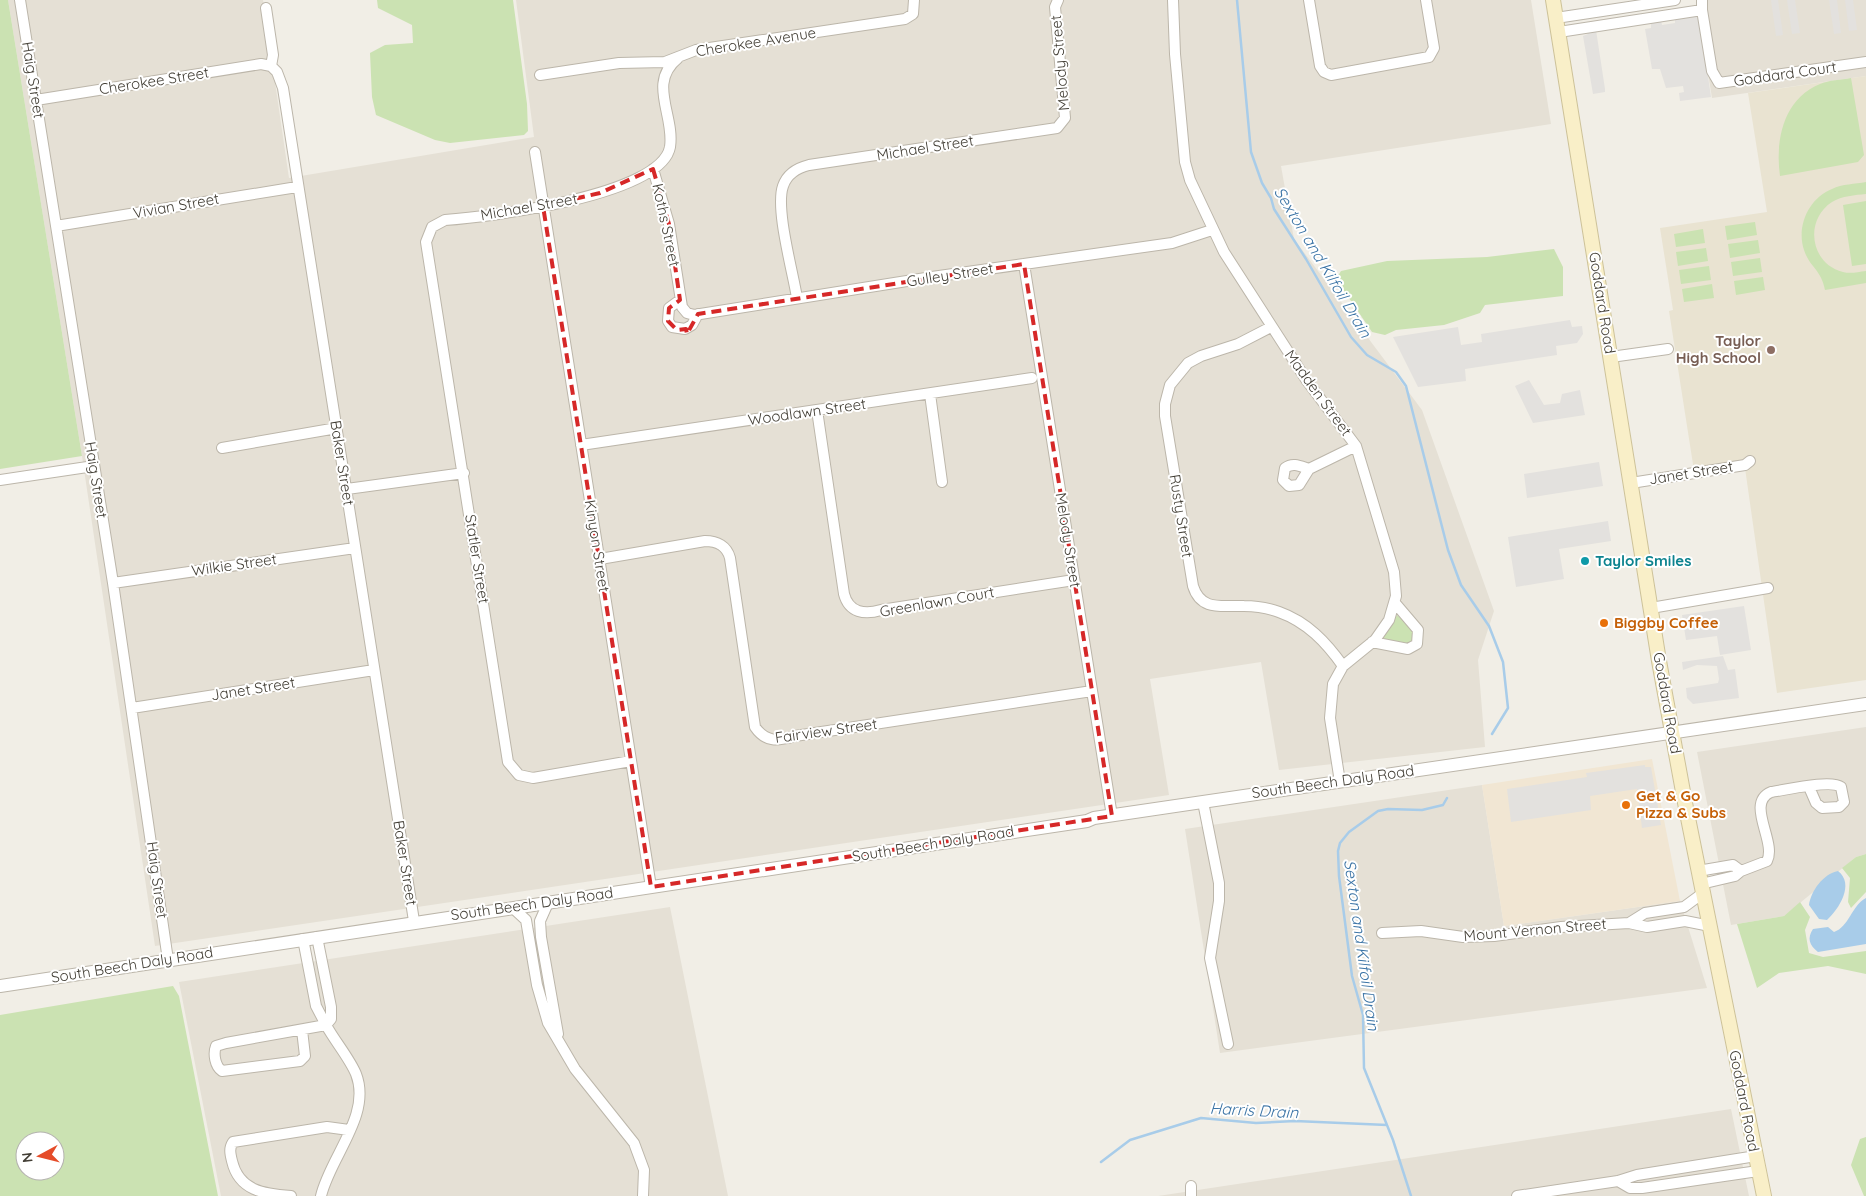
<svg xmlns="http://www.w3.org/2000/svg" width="1866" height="1196" font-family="Quicksand,sans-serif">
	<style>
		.residential { fill: #e5e0d5 }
		.commercial { fill: #f1e6d3 }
		.education { fill: #e9e3d1 }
		.green { fill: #cbe2b2; fill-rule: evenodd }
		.parking { fill: #e3e1de }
		.water { fill: #a8cce9 }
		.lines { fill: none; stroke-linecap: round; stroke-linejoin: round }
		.stream { stroke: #a8cce9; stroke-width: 2.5 }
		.minor-casing { stroke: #bcb6aa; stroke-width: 12 }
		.tertiary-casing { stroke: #bcb6aa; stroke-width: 14 }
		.secondary-casing { stroke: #cdc299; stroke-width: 16 }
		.minor { stroke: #fff; stroke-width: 10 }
		.tertiary { stroke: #fff; stroke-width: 12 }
		.secondary { stroke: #f9efc8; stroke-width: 14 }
		.marked { fill: none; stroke: #d62828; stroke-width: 4; stroke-dasharray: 10 6; stroke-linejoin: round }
		.education-dot { fill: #8d6e63; stroke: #fff; stroke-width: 2 }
		.culture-dot { fill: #0f9aa8; stroke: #fff; stroke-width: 2 }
		.food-dot { fill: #e8710a; stroke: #fff; stroke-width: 2 }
		.labels { text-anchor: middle; stroke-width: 4; stroke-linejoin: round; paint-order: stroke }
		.street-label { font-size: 15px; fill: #433f36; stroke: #fff }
		.education-label { font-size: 15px; font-weight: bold; fill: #785e54; stroke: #fff; text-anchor: end }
		.culture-label { font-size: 15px; font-weight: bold; fill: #0d838f; stroke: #fff; text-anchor: start }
		.food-label { font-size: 15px; font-weight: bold; fill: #c56008; stroke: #fff; text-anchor: start }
		.water-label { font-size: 16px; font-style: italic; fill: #3a73a5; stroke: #fff }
	</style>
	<rect width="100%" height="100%" fill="#f1eee6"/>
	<path class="residential" d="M8,0H263L289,178L534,137L516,0H1531L1551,124L1281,166L1294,239L1422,410L1494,611L1478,660L1485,747L1279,770L1261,662L1150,679L1169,795L155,946L82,456Z
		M1696,0H1866V76L1712,98Z
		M1866,727V854L1856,857L1784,916L1731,925L1697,752Z
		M1482,785L1504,926L1680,901L1707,988L1220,1053L1185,829Z
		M670,907L728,1196H221L179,982Z
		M1731,1109L1749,1196H1158Z"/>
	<path class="commercial" d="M1652,759L1680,901L1504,926L1482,785Z"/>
	<path class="education" d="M1866,76V680L1777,693L1745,468L1695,477L1669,311L1673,310L1660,228L1767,212L1748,93Z"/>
	<path class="green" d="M0,0H8L82,456L0,469Z
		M377,0H513L527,104L528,131L524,135L450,143L435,140L376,115L372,97L370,53L385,45L413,43L412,25L378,8Z
		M1851,78L1864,155L1858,162L1780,176C1775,141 1783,99 1820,84C1829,80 1841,80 1851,78Z
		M1866,182V194C1855,195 1842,196 1832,202C1804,220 1810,264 1843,272C1850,274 1858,272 1866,271V283L1825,290C1821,269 1810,268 1804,250C1796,226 1809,198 1832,189C1842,184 1855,184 1866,182Z
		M1866,201V264L1852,266L1843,205Z
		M1755,222L1757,235L1727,240L1725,226Z
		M1703,229L1705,243L1676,247L1674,234Z
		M1758,240L1760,253L1730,258L1728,244Z
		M1706,248L1708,261L1678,266L1676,252Z
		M1554,249L1563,267V296L1485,305L1480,313L1444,325L1396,330L1385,335L1372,332L1336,279L1341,271L1387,261L1487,257Z
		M1760,258L1762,272L1733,276L1731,262Z
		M1709,266L1711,280L1681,284L1679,270Z
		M1763,277L1765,290L1736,295L1734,281Z
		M1712,284L1714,298L1684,302L1682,289Z
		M1397,615L1414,630L1413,643L1401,646L1383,638Z
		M1866,854V892L1851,908L1848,902L1850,878L1842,868L1856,857Z
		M1800,902L1810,917L1805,930L1809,953L1823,957L1866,951V974L1828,966L1779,973L1757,988L1737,924L1784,916Z
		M173,986L179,996L218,1196H0V1015ZM25,1141H55V1171H25Z
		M1866,1137V1196H1864L1851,1165L1860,1139Z"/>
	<path class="parking" d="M1771,0H1778L1783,35L1776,36Z
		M1787,0H1795L1800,33L1792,34Z
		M1829,0H1837L1841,33L1834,34Z
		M1845,0H1853L1857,30L1849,31Z
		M1691,15L1696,16L1700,21L1711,97L1680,101L1679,93L1684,92L1683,86L1666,88L1660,69H1652L1645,29L1651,28V21L1661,20L1662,25L1675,23V18Z
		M1596,30L1605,89V92L1593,94L1583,36L1588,34L1587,31Z
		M1570,320L1572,327L1582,326L1583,334L1577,343L1556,346L1557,355L1465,369L1466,381L1418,387L1393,337L1458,327L1461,345L1482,342L1481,334Z
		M1529,380L1544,405L1560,403L1562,394L1580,390L1585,415L1533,423L1515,386Z
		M1599,462L1603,486L1527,498L1524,474Z
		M1608,521L1611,541L1559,549L1564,579L1516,587L1508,537Z
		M1744,606L1751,650L1720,655L1717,636L1686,640L1682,615Z
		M1723,656L1728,670L1735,669L1739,698L1693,704L1687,698L1686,688L1718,683L1719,679L1717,666L1697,665L1683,670L1682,662Z
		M1645,765V767H1651L1661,825L1642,828L1637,789L1590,796L1591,810L1511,822L1507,789L1587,777L1586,773Z"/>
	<path class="water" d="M1838,871C1855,884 1839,909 1827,920L1819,919L1809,905C1811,891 1823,874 1838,871Z
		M1866,898V944L1818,952C1809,945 1807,938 1813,929L1828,927L1834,932C1849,927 1852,905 1866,898Z"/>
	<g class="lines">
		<path class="stream" d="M1237,0L1251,152L1262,183L1271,198L1274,209L1306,259L1351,337L1367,355L1396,372L1406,386L1448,550L1461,585L1489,626L1503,662L1508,708L1492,734
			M1101,1162L1130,1140L1201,1118L1256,1123L1295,1121L1387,1125
			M1411,1196L1393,1140L1364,1068L1363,1015L1352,976L1339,876L1338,851L1340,843L1349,832L1378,811L1388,809L1422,810L1443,805L1447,798"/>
		<g class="minor-casing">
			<path id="minor" d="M20,0L113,583L168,960
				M1173,0L1175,54L1185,162L1190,180L1224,252L1307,381L1356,446L1394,572L1396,596L1389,620L1375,640L1343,666L1333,684L1330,718L1340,782
				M1309,0L1320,66L1324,72L1331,75L1429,57L1434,48L1426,0
				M1702,0V10L1712,71L1719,83L1866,62
				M266,8L273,55L271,66
				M1556,18L1675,0
				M1559,32L1702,10
				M271,66L277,72L283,88L414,921
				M540,75L619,63L665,62L696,50L905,19L913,14L914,0
				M36,100L261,64L271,66
				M535,152L651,887
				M653,169L669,224L682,307L687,313L694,315L932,277L1172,243L1212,230
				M56,226L297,187
				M1024,264L1112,816
				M797,298C793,272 775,209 783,186C787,174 797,168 809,165L1057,128L1065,118L1055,7L1058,0
				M680,300L669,308L668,321L672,327L685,329L692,325L698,314
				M1271,327L1238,344L1201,356L1188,363L1170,385L1165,404V416L1193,586C1201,612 1223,605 1244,606C1256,606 1268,608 1279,612C1307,622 1326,642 1343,666
				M1611,357L1668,349
				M930,394L942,482
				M817,410L844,594C849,613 865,615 881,610L1074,580
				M581,445L1032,378
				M222,448L337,428
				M1309,469L1299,485L1289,486L1283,480L1285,468C1293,462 1300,466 1309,469L1356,446
				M0,480L94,466
				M1631,483L1745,465L1750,461
				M347,489L464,473
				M600,559L705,541C717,541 727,546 730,558L755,727C766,743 778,741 795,736L1092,691
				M113,583L355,548
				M1651,608L1768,588
				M1372,642L1408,649L1417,644L1418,630L1395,603
				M132,708L374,670
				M631,761L533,778L519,775L508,762L426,242L432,227L445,220C487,217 661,196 670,147C675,115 647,83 678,58
				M1203,802L1219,883V901L1210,958L1228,1044
				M1698,871L1733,865L1741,871
				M1701,884L1735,876L1741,871L1767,861C1777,842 1745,803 1771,792C1786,790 1831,779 1841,787L1844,802L1839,807L1822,808L1816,803L1809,787
				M1703,893L1684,907L1645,913L1629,923L1647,927L1685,921L1710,926
				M548,903L540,921L541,937L558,1034
				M513,908L526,920L537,985L548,1023L575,1069L634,1143L644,1170L643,1196
				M1382,933L1421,931L1463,937L1494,936L1561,927L1629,923
				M303,939L316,1006L326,1025L331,1019V1007L317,937
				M302,1030L305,1056L300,1061L222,1071C215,1066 213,1054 216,1046L226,1043L326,1025C334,1040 350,1059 356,1074C372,1115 330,1157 321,1196
				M1618,1181L1630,1188H1642L1758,1171
				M1191,1186V1196
				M291,1196C264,1194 239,1191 232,1161C230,1153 229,1148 233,1142L327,1127L349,1130
				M1517,1196L1618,1181L1637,1175L1756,1156"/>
		</g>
		<g class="tertiary-casing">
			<path id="tertiary" d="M0,986L1087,821L1094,818L1866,704"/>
		</g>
		<g class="secondary-casing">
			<path id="secondary" d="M1553,0L1659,661L1686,808L1764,1196"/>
		</g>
		<use href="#minor" class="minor"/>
		<use href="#tertiary" class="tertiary"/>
		<use href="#secondary" class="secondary"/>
	</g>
	<path class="marked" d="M653,169L669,224L680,300L669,308L668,321L677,330L686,329L687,334L698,314L1024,264L1112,816L651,887L543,206L600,193Z"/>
	<circle class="education-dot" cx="1771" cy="350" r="5"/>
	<circle class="culture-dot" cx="1585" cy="561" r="5"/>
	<g class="food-dot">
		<circle cx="1604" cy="623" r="5"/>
		<circle cx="1626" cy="805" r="5"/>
	</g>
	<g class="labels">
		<g class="street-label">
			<text transform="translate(756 42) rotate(-9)" y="5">Cherokee Avenue</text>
			<text transform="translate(1060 63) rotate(-95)" y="5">Melody Street</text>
			<text transform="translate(1785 74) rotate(-8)" y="5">Goddard Court</text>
			<text transform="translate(33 80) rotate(81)" y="5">Haig Street</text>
			<text transform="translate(154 81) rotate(-9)" y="5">Cherokee Street</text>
			<text transform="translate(925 148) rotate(-9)" y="5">Michael Street</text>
			<text transform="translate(176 206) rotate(-10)" y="5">Vivian Street</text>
			<text transform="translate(529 207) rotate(-10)" y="5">Michael Street</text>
			<text transform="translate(666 225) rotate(78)" y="5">Koths Street</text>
			<text transform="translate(950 275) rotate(-9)" y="5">Gulley Street</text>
			<text transform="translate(1602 303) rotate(81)" y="5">Goddard Road</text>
			<text transform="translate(1318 393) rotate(54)" y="5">Madden Street</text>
			<text transform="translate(807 412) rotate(-8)" y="5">Woodlawn Street</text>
			<text transform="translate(342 463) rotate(81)" y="5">Baker Street</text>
			<text transform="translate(1691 473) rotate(-9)" y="5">Janet Street</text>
			<text transform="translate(96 480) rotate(81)" y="5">Haig Street</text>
			<text transform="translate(1181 516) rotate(81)" y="5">Rusty Street</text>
			<text transform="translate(1068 540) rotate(81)" y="5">Melody Street</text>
			<text transform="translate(597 546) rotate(81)" y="5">Kinyon Street</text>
			<text transform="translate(477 559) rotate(81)" y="5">Statler Street</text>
			<text transform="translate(234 565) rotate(-8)" y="5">Wilkie Street</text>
			<text transform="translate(937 602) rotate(-10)" y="5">Greenlawn Court</text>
			<text transform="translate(253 689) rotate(-9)" y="5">Janet Street</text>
			<text transform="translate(1667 703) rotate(80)" y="5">Goddard Road</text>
			<text transform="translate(826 731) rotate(-8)" y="5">Fairview Street</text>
			<text transform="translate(1333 782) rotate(-8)" y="5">South Beech Daly Road</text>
			<text transform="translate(933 844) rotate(-9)" y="5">South Beech Daly Road</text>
			<text transform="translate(405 863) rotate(81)" y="5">Baker Street</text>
			<text transform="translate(157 880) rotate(82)" y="5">Haig Street</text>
			<text transform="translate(532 904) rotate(-8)" y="5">South Beech Daly Road</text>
			<text transform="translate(1535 930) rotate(-5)" y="5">Mount Vernon Street</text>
			<text transform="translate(132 965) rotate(-9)" y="5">South Beech Daly Road</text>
			<text transform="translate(1744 1101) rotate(79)" y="5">Goddard Road</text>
		</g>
		<g class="education-label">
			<text x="1761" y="346">Taylor<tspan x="1761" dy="17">High School</tspan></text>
		</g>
		<g class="culture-label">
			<text x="1595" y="566">Taylor Smiles</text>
		</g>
		<g class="food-label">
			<text x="1614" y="628">Biggby Coffee</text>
			<text x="1636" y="801">Get &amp; Go<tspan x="1636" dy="17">Pizza &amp; Subs</tspan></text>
		</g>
		<g class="water-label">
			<text transform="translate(1323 262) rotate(59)" y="6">Sexton and Kilfoil Drain</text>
			<text transform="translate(1362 945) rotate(82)" y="6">Sexton and Kilfoil Drain</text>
			<text transform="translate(1254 1110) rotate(3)" y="6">Harris Drain</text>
		</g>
	</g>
	<g transform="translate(40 1156) rotate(263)"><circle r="24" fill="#ffffff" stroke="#b4b2af"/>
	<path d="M0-4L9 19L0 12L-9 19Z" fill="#e54c29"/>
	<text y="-8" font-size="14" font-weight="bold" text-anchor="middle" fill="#433f36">N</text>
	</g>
</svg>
